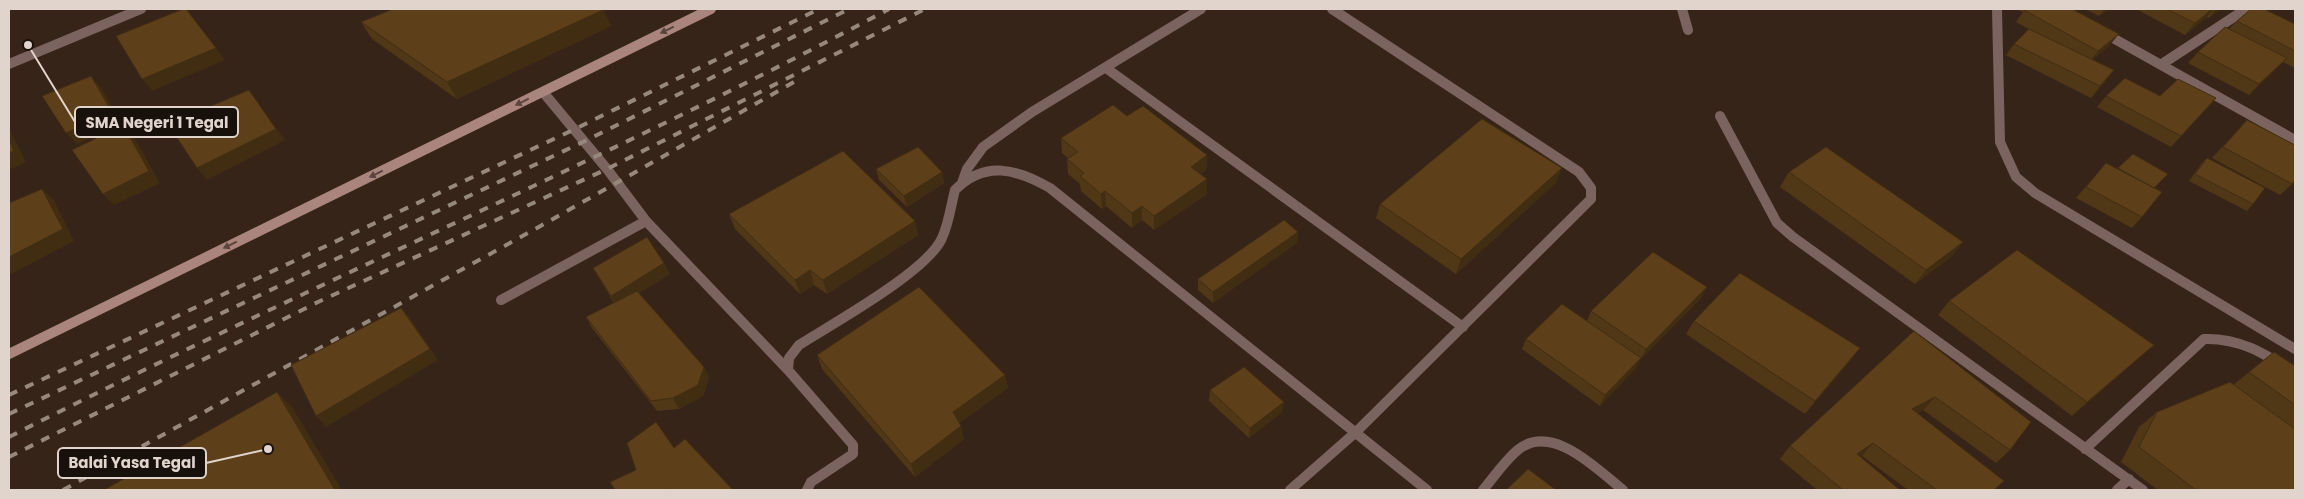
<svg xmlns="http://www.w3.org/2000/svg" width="2304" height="499" font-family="Poppins,sans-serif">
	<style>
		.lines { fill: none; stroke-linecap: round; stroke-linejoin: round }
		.lane { stroke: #7b645f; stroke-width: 10 }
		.street { stroke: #7b645f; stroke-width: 10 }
		.secondary { stroke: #a9857d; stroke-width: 10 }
		.rail { stroke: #97887e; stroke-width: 4; stroke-dasharray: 9 9; stroke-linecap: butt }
		.wall { fill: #503716 }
		.shaded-wall { fill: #412d12 }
		.building { fill: #5d401a; stroke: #412d12 }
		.oneway { fill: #59453e }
		.leader { fill: none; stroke: #e1d4cc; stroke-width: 2 }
		.callout-dot { fill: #e1d4cc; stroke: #18100b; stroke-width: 2 }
		.callout { fill: #18100b; stroke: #e1d4cc; stroke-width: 2 }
		.callout-label { font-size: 15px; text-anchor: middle; font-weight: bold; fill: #e1d4cc }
	</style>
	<rect width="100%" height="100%" fill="#372418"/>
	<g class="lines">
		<path class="lane" d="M1682,9L1688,30
			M1106,68L1463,327
			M543,92L607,169L646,221L788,370
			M1720,116L1777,223L1793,237L2143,490
			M962,183L967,169L983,147L1032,112L1201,9
			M501,300L646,221
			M2085,449L2204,339C2241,338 2265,354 2295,373
			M807,490L811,482L853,454V445L788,370L789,358L799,345C832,324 928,271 942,238C949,223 951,205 955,190C985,160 1017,169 1050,188L1427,490
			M1290,490L1356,432L1591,199V188L1579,172L1332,9
			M1483,490C1494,477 1506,459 1519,449C1553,423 1598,470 1623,490
			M2117,490L2129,479"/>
		<path class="street" d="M1997,9L2000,142L2016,177L2035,193L2295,349
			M2104,33L2295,140
			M9,64L141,9
			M2162,64L2246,9"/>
		<path class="secondary" d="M9,354L711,9"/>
		<path class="rail" d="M9,395L575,129L819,9
			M9,414L585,141L849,9
			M9,437C300,289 601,163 889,9
			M9,457L318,302L607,169L925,9
			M63,490L537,228L794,82"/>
	</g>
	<path class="wall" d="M2016,9H2072L2110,45L2092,60L2105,82L2091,98L2006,55L2014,44L2029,29L2016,22L2023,12Z
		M2085,9H2109L2099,16Z
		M2136,9H2221L2209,18L2207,17L2185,35Z
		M603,10L611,26L457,99L372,39L361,22Z
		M2237,21L2295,24V68L2283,62L2249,95L2188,63L2198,52L2229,29Z
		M2106,96H2160L2216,98L2171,147L2097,107Z
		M1127,116L1207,155L1206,170L1200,174L1207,179V194L1154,230L1142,220L1132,228L1106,206L1102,209L1081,191L1080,184L1068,174L1067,159L1068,158L1062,153L1061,138Z
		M2247,120L2292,184L2280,195L2212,158Z
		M2133,154L2154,188L2142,217L2132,228L2076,198L2106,163L2117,169Z
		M2207,158L2253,204L2247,211L2189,181L2201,164Z
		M876,169L942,172L944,183L907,207L879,180Z
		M1789,172L1963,242L1952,256L1915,284L1780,187Z
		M1556,183L1456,274L1376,218L1380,204Z
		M729,214L915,221L918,235L827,294L814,285L800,294L735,229Z
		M1298,232L1297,243L1213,303L1198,290V279Z
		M664,263L670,274L639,293L704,367L709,378L703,396L679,409L657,411L592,328L586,317L614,303L593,268Z
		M1701,298L1640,360L1635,369L1600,406L1522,349L1526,339L1587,321L1591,311Z
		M1949,301L2154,345L2072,416L1938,315Z
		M1694,321L1849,362L1805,414L1686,334Z
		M1914,331L2010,450L1996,463L1923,410L1918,413L1994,490H1908L1862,456L1860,457L1900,490H1817L1780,459L1790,446Z
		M2274,352L2295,366V490H2158L2121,462L2139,427L2157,412L2233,385Z
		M817,355L1005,375L1008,388L959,423L964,439L915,477L822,369Z
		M1210,390L1284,402L1282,412L1249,438L1209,401Z"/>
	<path class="shaded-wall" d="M2105,9H2109L2099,16Z
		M2212,9H2213L2206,18L2185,35L2195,23Z
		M2216,9H2221L2209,18Z
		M603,10L611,26L457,99L447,82Z
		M2119,34L2110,45L2089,62L2098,51Z
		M216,48L225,60L152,91L142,79Z
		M2287,58L2276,70L2249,95L2259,84Z
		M2114,70L2105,82L2091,98L2100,86Z
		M91,76L101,88L122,123L77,144L66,133Z
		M249,90L285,140L207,180L197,168Z
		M123,125L134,137L160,183L114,205L103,194Z
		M9,128L26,162L9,170Z
		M1207,155L1206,170L1190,181L1191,167Z
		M1562,168L1556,183L1456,274L1461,259Z
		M942,172L944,183L907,207L904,196Z
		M1207,179V194L1154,230V216Z
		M42,189L54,200L74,241L9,275V257Z
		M1105,191L1106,206L1102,209L1101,194Z
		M1142,206V220L1132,228V213Z
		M915,221L918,235L827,294L823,280Z
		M1298,232L1297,243L1213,303V292Z
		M1963,242L1952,256L1915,284L1926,270Z
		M664,263L670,274L617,307L611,296Z
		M810,270L814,285L800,294L795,280Z
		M1707,287L1701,298L1640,360L1646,349Z
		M401,308L410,318L438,360L326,427L316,416Z
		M2154,345L2139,358L2072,416L2087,402Z
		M1860,348L1849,362L1805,414L1815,401Z
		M1641,358L1635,369L1600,406L1605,395Z
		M704,367L709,378L703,396L679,409L673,398Z
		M1005,375L1008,388L956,425L953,412Z
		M277,392L292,407L342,490H335Z
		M1935,397L1923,410L1900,422L1912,409Z
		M1284,402L1282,412L1249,438L1250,428Z
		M961,426L964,439L915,477L911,464Z
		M1873,443L1862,456L1845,467L1857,454Z"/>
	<path class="building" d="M183,9H186L216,48L142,79L116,36Z
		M393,9H602L603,10L447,82L361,22Z
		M2026,9H2072L2119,34L2098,51L2024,10Z
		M2167,9H2212L2195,23Z
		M2251,9H2264L2295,24V51L2237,21Z
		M2225,27L2287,58L2259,84L2198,52Z
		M2029,29L2114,70L2100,86L2014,44Z
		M91,76L112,112L66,133L42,96Z
		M2125,78L2160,96L2178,79L2216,98L2181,136L2106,96Z
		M249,90L276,129L197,168L168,124Z
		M1113,105L1127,116L1143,106L1207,155L1191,167L1207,179L1154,216L1142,206L1132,213L1105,191L1101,194L1080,176L1084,173L1067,159L1078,152L1061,138Z
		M1482,119L1562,168L1461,259L1380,204Z
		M2247,120L2295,145V180L2292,184L2223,147Z
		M123,125L149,171L103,194L72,150Z
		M9,140L14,151L9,153Z
		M918,147L942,172L904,196L876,169Z
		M1826,147L1963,242L1926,270L1789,172Z
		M843,151L915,221L823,280L810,270L795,280L729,214Z
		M2133,154L2168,174L2154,188L2118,168Z
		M2207,158L2265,188L2253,204L2195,174Z
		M2106,163L2162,192L2142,217L2086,187Z
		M42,189L63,229L9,257V203Z
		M1284,220L1298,232L1213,292L1198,279Z
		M647,237L664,263L611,296L593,268Z
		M2017,250L2154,345L2087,402L1949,301Z
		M1653,252L1707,287L1646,349L1591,311Z
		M1740,273L1860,348L1815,401L1694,321Z
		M919,287L1005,375L953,412L961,426L911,464L817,355Z
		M637,291L704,367L698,385L673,398L651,401L586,317Z
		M1562,304L1641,358L1605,395L1526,339Z
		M401,308L430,349L316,416L291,365Z
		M1914,331L2031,422L2010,450L1935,397L1912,409L2004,481L1994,490H1937L1873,443L1857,454L1900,490H1843L1790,446Z
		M2274,352L2295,366V405L2249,372Z
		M1244,367L1284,402L1250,428L1210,390Z
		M2230,382L2295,429V490H2196L2139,447L2157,412Z
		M277,392L335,490H104Z
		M656,422L674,448L685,439L733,490H672L671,489L669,490H615L610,482L636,470L627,443Z
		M1528,469L1556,490H1506Z"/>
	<defs><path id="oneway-solid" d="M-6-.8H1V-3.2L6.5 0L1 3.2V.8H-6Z" transform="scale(1.25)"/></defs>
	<g class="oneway">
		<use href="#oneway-solid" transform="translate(667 30) rotate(154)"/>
		<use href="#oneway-solid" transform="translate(522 102) rotate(154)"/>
		<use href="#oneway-solid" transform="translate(376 174) rotate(154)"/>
		<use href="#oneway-solid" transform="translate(230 245) rotate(154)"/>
	</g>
	<path class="leader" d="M28 45L75 122M268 449L206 463"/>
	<g class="callout-dot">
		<circle cx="28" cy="45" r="5"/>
		<circle cx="268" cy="449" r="5"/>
	</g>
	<g class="callout">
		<rect x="75" y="107" width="163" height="30" rx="5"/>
		<rect x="58" y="448" width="148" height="30" rx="5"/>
	</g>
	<g class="callout-label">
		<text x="157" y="128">SMA Negeri 1 Tegal</text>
		<text x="132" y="468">Balai Yasa Tegal</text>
	</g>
	<rect width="2304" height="499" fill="none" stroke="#e1d4cc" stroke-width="20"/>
</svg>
